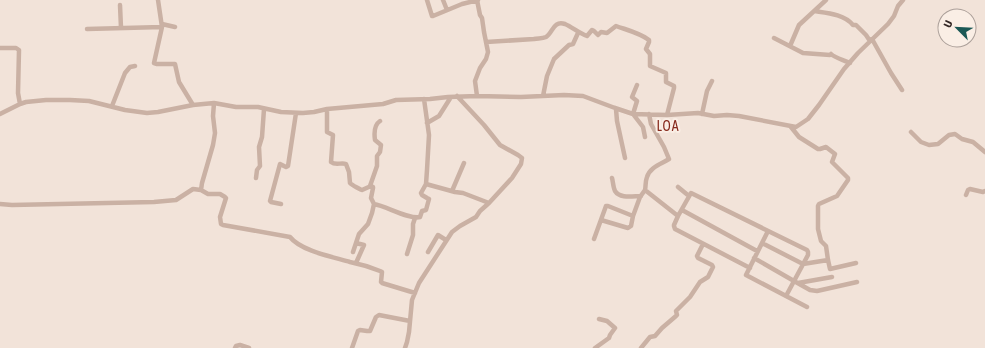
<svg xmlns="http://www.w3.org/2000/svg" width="985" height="348" font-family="'Asap Condensed',sans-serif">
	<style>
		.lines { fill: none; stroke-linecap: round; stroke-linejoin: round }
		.minor { stroke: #cab1a4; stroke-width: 4.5 }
		.labels { text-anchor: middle; stroke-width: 4; stroke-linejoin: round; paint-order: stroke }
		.quarter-label { font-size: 14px; letter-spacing: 1px; fill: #872a1d; stroke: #faeee5 }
	</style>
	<rect width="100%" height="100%" fill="#f2e3d9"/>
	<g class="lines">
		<path class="minor" d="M158,0L162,27L154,63L157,64H175L179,82L193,105
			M427,0L432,16H433L462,4L478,0
			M443,0L447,10
			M120,5L121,28
			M814,11C827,13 844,14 853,25H856L866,35L870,41
			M162,24L175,27
			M87,29L162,27
			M774,38L803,53L830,55L831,54C835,58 844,60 850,63
			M872,39L891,73L902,90
			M486,42L534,39C538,38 542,39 546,37C553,33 553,20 565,24C572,27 579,33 587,36L592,30L594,31L598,35L601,32L607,33L616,26C627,30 640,33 649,40V42L646,49L650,54V66L666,73V82L674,86V88L667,115
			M790,46L799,25L826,0
			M0,48H16L19,50L18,93L20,104
			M637,85L632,97L637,101L633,114L643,127L645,137
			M477,96L475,81L480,68L486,59L488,52L484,32L482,18L480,15L477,0
			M543,96L547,76L554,59L569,45L573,44L578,33
			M112,106L125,73L130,67L135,66
			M615,108L616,109L617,121L625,158
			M327,109V132L333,135L331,162C336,166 341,162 346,164L349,172L350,183C352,185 361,190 362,190L371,186L373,187V188L371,198L374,204L372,213L368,224L359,234L353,252
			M0,114L20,104L26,102L46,100H70L89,101L125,110L147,113L158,112L193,105L214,103L236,107H258L281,112L303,113L314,112L327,109L383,104L396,100L430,99L448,97L477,96L521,97L564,95L583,96L615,108L633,114L667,115L698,113L714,116L727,115L739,116L796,127L808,119L819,105L844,69L858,53L888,24L894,16L898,6L903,0
			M649,114L651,124L664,147L669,159C661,164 650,167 647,177C645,182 646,186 645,190L678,216L691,193L807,250L808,252V255L786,296
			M702,114L707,91L712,81
			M427,123L439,116L451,97
			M791,127L799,137L818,149H820L826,147L835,154L832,162L848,178V180L837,196L819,204L818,206V229L821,241L826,246L828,260L830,269L856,263
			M911,132L921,142L929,145L938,144L949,135L955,134L962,139L973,142L985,152
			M256,178L257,170L260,166L259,147L262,137L264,109
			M612,178C613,181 613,187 615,191C620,199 633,196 641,196
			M426,184L455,192L463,193L489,203
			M370,186L377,166V156L380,152L381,145L375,140C374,133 374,125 380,121
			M678,187L689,196
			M201,190L202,183L213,145L215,133L213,116L214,103
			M452,191L464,163
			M966,195L968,190L970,189L983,192L985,191
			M0,204L12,205L154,202L176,200L193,189L201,190L208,194H220L225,197L226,198L220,217L221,224L223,225L290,237C301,251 333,257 350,262C360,264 370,267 380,271L382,272L381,282L382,283L415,293
			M281,204L271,202L270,201L280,164L286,167L288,166L296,113
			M374,204C386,206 410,220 420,217L422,211L426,210L429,199L427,198L422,195L421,193L426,184L427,170L429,135L424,99
			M682,210L757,251
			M678,216L674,225V226L675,229L750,268
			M601,220L628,228L631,226L633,216
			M768,231L746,275L807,307
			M594,239L606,206H608L633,216L640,197L645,190
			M356,243L364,245L356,263
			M762,243L803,264L828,260
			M428,252L438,235L446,240
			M407,254L413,235V224L415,218
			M754,258L794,281L810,290L817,291L857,282
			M798,283L832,277
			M235,348L236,346L240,345L249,348
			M352,348L358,331L360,330L367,331H370L376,317L379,315L410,321
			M405,348L407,342L409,332L412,300L419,283L452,232L460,226L476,217L480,211L489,203L512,178L521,164L522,158L518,155L500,145L484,125L457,96
			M595,348L609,338L610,335L615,328L607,321L599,319
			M641,348L650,337L655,336L662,328L676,316L677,315L676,311L690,297L700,282L708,277L713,267L712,265L698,258L697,256L703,244"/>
	</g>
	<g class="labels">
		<g class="quarter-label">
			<text x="668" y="131">LOA</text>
		</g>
	</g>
	<g transform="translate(957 28) rotate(294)"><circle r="19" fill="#faeee5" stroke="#ab9f99"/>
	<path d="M0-3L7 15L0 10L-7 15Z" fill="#1b5855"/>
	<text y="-6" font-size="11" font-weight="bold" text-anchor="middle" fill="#352926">U</text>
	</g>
</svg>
